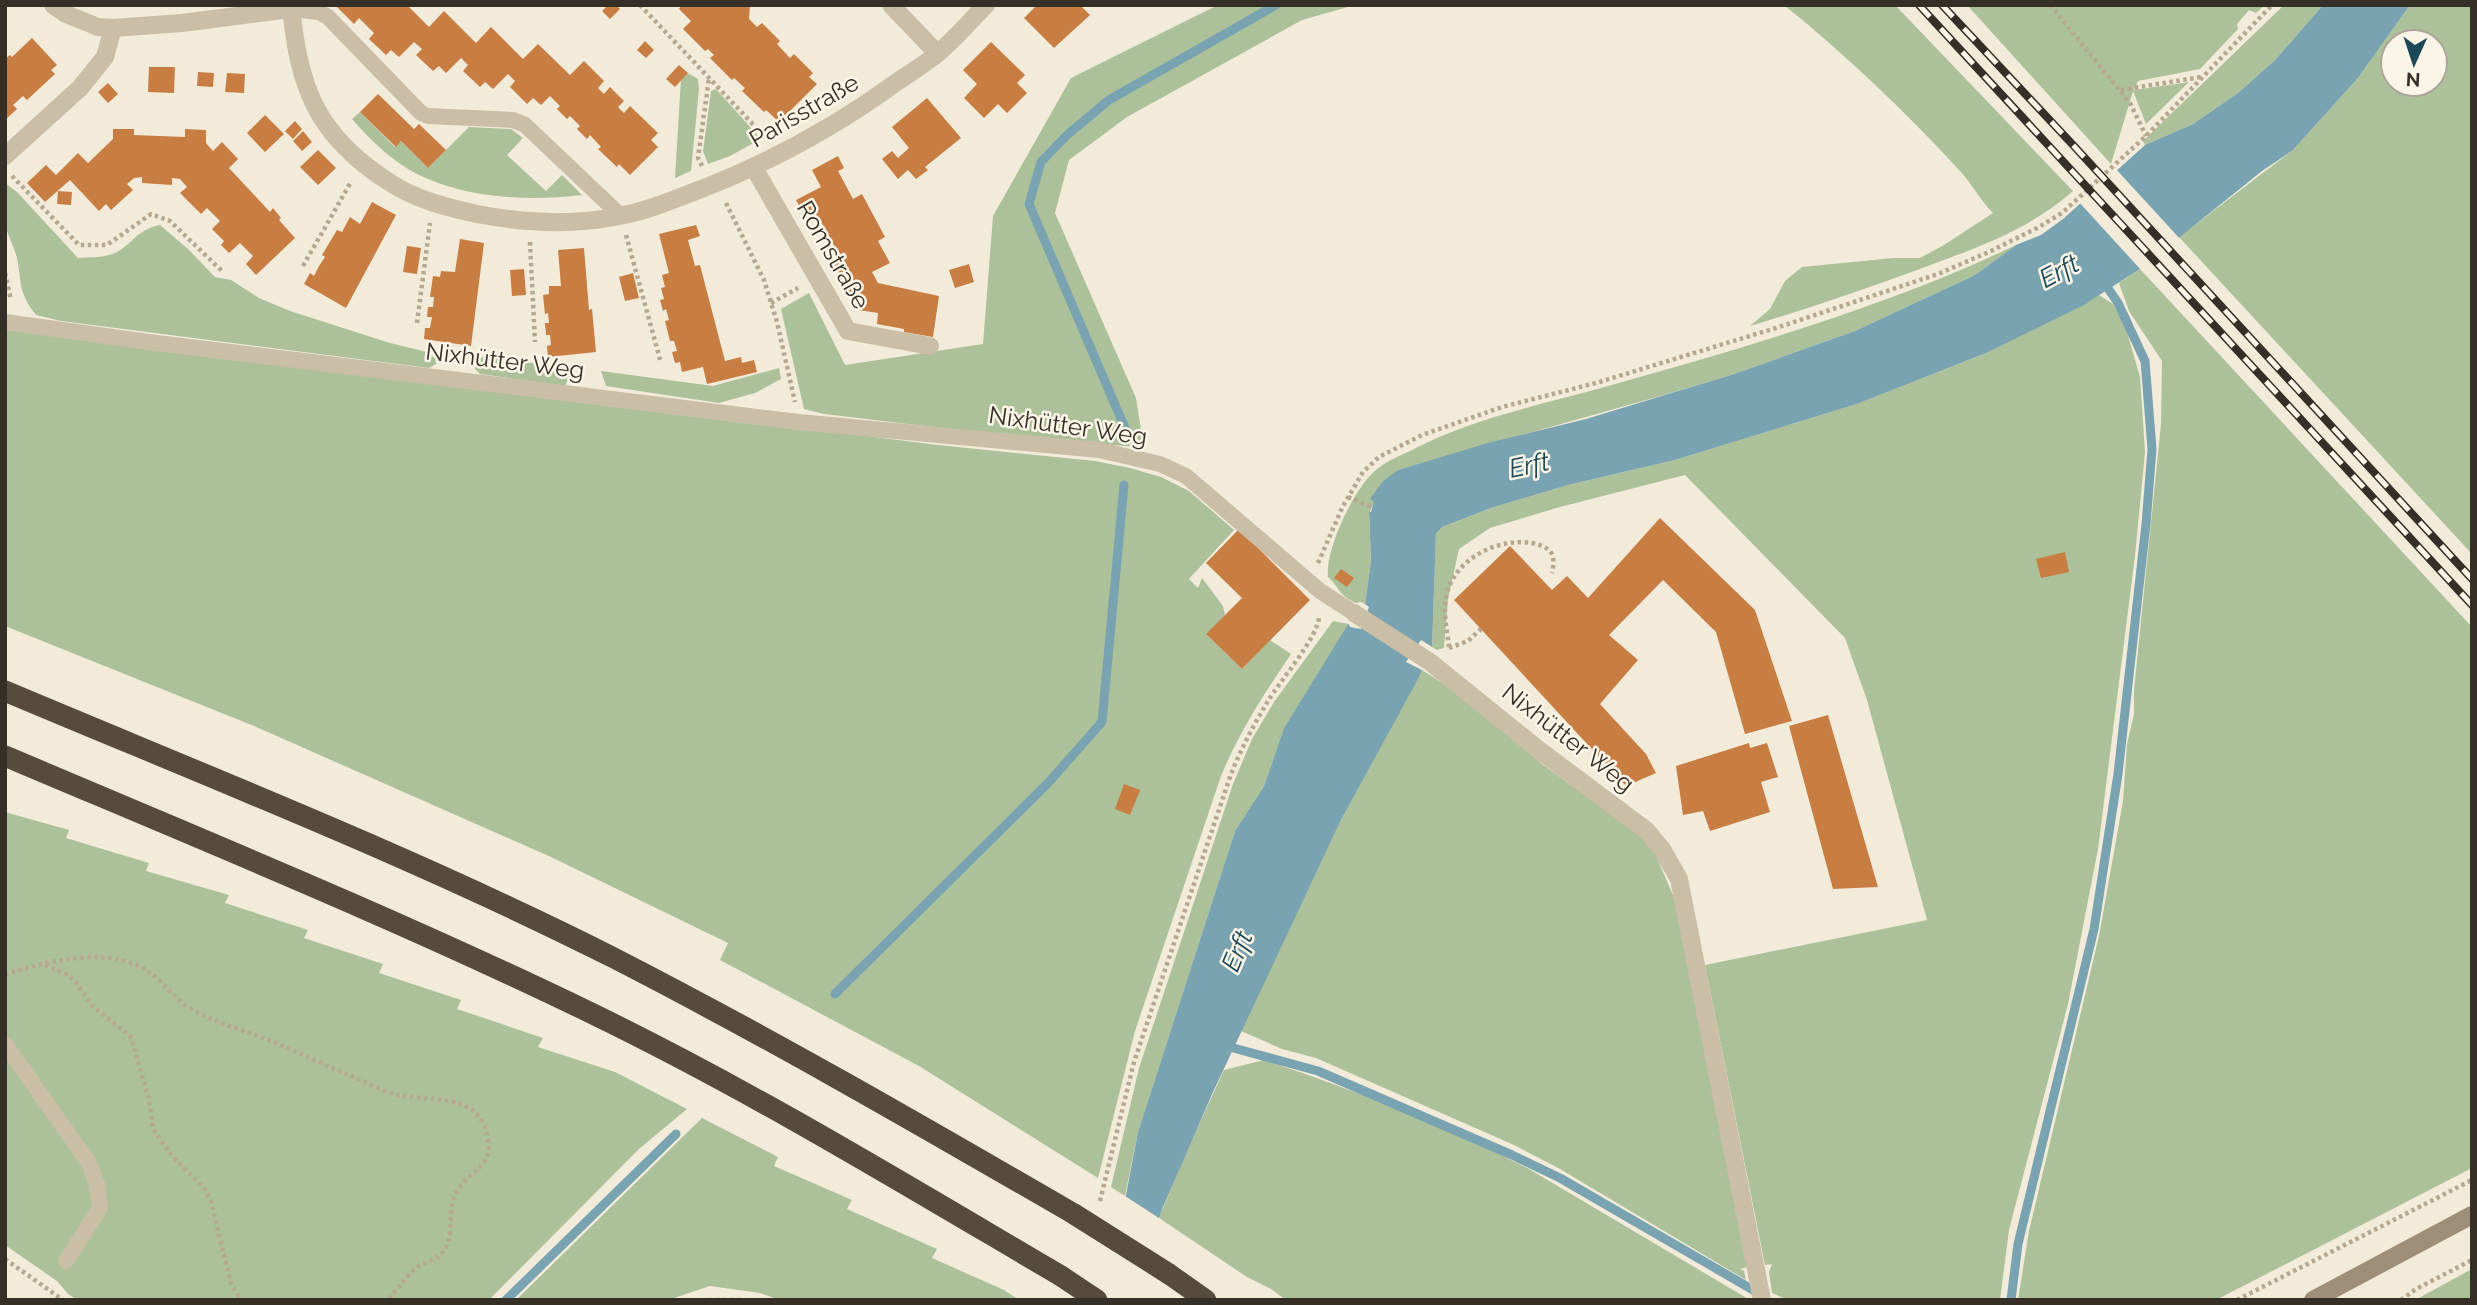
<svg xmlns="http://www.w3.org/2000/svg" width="2477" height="1305" font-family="Raleway,sans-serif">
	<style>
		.green { fill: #acc19a; fill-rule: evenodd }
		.water { fill: #79a3b0 }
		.pier { fill: #f2ebda }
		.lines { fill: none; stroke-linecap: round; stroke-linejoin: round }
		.stream { stroke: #79a3b0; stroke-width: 9 }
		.building { fill: #c87d42 }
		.path { stroke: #b6a890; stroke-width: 4.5; stroke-dasharray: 3.5 3.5; stroke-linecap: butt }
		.service { stroke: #cabea6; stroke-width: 16 }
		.minor { stroke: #cabea6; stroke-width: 18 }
		.secondary { stroke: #9e8d77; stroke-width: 18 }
		.motorway { stroke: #574b3e; stroke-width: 21 }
		.rail-casing { stroke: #362f27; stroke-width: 8 }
		.rail { stroke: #faf5e7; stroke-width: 5; stroke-dasharray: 16; stroke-linecap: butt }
		.motorway-bridge { stroke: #574b3e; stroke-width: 21 }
		.labels { text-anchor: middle; stroke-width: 5; stroke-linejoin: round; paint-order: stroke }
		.street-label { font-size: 24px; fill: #362f27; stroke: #faf5e7 }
		.water-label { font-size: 26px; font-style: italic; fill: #1c4958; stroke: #faf5e7 }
	</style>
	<rect width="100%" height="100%" fill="#f2ebda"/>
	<path class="green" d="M1218,5H1355L1302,20L1127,117L1069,160L1055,213L1136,398L1144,448L941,428L824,414L804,409L781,309L809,293L845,365L983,344L993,216L1071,78Z
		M1784,5H1895L2073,191C2028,231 1973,249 1917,270C1862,290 1807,309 1750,326L1770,309L1785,281L1802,267L1893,258H1920L1944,245L1993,213C1980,200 1972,184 1960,171C1906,112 1846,55 1784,5Z
		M1967,5H2265L2256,13L2249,10L2237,24L2238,29L2200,69L2138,81L2134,90L2189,82L2146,124L2133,91L2111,164Z
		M2284,5H2323L2275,60L2238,93L2193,124L2145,145L2143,141Z
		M2410,5H2472V554L2179,237L2293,150L2358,78ZM2393,42H2435V84H2393Z
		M688,73L698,79L699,89L691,171L675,178L681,79Z
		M716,89L761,139L730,156L708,164L703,151L711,91Z
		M360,112L395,147L401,141L428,168L469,127L511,129L523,138L507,155L546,191L562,175L582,195C532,201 475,199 428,179C398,167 373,143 352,119Z
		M5,183L17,192L78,258C89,257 101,258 112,254C129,249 136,229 160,225L188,249L215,277L231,280L259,298L290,311L390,343L427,352L435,358L436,364L429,368L61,321L36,315C18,292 22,284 17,258C14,246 7,235 5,222C3,210 5,195 5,183Z
		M2016,245L1975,275L1855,331L1734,374L1664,395L1398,470L1369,512L1371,561L1365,604L1361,602L1356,603C1338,595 1341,589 1328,577C1325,549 1355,486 1377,469C1387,461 1399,456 1410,451C1470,419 1536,406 1601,388C1739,349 1887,307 2016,245Z
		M2140,269L2472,627V1168L2216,1300H2018L2029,1231L2099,936L2123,801L2127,744L2134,714V690L2161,424L2162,361L2129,311L2119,283Z
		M2099,295L2113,304L2125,325L2140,377L2145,452L2135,556L2098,849L2068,1004L2009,1230L2000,1300H1788L1772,1293L1769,1272L1772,1264L1765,1265L1705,965L1927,920L1867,700L1845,638L1685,475L1560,507L1490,528L1459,549L1448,599L1444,648L1437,650L1432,647L1436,534L1442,527L1491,508L1568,485L1675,460L1857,404L1986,353Z
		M5,328L938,445L1095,461L1130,468L1161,477L1189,491L1234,530L1189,579L1198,588L1202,578L1223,606L1225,615L1207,635L1242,669L1270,640L1291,654C1264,694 1240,731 1221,776L1135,1031L1098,1178L919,1066L720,960L728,943L551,857L254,726L5,626Z
		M483,357L564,367L570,375L565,386L480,374L475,369L477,360Z
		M779,368L781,379L755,393L719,403L606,386L601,371L713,386Z
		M1333,621L1349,624L1284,728L1264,786L1235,831L1138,1132L1125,1196L1111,1187L1139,1068L1233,784L1252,739L1274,702Z
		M1422,670L1458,693L1542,764L1640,835L1654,851L1675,900L1748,1267L1740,1269L1744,1271L1746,1280L1560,1169L1514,1145L1316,1058L1282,1049L1241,1031L1341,820Z
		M5,812L69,830L66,838L149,863L146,871L229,895L225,903L308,930L304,938L383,964L379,973L461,1000L457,1009L543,1038L538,1047L615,1072L687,1109L639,1149L489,1300H77L68,1294L57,1281L5,1245Z
		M1264,1060C1354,1089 1445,1126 1529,1169L1750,1300H1286L1271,1289L1247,1277L1159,1218L1184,1157L1224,1070Z
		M702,1118L778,1157L774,1166L852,1200L847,1209L937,1249L932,1258L1004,1290L1019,1300H780L760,1293L710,1286L668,1300H516Z
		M2472,1269V1300H2415Z"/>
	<path class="water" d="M2323,5H2410L2358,78L2293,150L2262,171L2140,269L2082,306L1986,353L1857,404L1675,460L1568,485L1491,508L1442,527L1436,534L1432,647L1421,640L1406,662L1422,670L1418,679L1341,820L1213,1092L1163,1207L1151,1241L1106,1300L1138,1132L1235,831L1264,786L1284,728L1347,626L1349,624L1350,627L1361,629L1369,607L1365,604L1371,561L1369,511L1371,512L1374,502L1370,499L1383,481L1398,470L1488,443L1586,419L1734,374L1855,331L1975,275L2016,245L2041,235L2063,219L2145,145L2193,124L2238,93L2275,60Z"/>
	<path class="pier" d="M2115,168L2181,240L2142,271L2078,201Z
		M1122,1194L1162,1220L1140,1300H1102Z"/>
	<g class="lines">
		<path class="stream" d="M1128,435L1029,204L1041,162L1067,135L1109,100L1276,5
			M835,994L1049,782L1102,722L1124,485
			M1226,1046L1318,1071L1512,1155L1560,1178L1760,1294
			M506,1300L676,1134
			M2011,1300L2018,1244L2094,929L2118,774L2146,524L2152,449L2145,361L2118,303L2103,281"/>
	</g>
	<path class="building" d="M339,5H407L429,27L444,11L476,43L491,27L523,59L538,44L570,75L584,61L604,81L598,88L604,94L610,87L624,101L618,107L624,113L630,106L658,133L651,140L658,147L630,175L619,164L617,167L598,149L601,147L590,135L587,139L577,129L580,126L570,116L567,119L557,109L560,106L550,96L541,105L533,98L527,104L510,87L515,81L508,74L493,89L485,82L480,87L463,71L468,65L461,58L446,73L439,66L433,71L416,55L422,49L414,42L399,57L391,50L386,55L369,39L374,33L359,18L354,24L337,7Z
		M608,5H616L620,9L610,19L602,11Z
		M682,5H750L749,19L757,27L762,23L780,41L777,44L790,58L794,54L813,73L809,77L817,84L779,122L766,110L764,112L742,91L745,88L734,78L732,80L710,58L714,55L708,49L705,51L683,29L691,21L679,9Z
		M1033,5H1080L1090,15L1054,48L1024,18L1035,7Z
		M32,38L57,65L51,70L55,74L27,100L23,96L13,105L17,109L5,120V59L10,55L12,57Z
		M645,41L654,50L646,58L637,50Z
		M991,42L1025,75L1017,83L1027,93L1007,113L998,104L984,118L964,98L977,84L963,70Z
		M679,65L688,73L675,87L666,79Z
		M149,67H175L174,93L148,92Z
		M198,72L214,73L213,87L197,86Z
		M227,73L245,74L244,93L225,92Z
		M108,83L118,94L108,103L98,92Z
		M378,94L414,129L419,124L446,150L428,168L401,141L396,147L360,112Z
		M927,98L961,138L925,167L928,170L916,179L908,170L898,179L882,159L892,151L898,158L909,148L892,127Z
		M265,115L284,134L265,152L247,133Z
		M295,121L302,129L293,139L285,131Z
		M113,129H134V135L185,137V129L206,130V143L213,151L222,142L238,159L229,168L270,212L273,208L281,218L279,220L295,238L256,275L246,264L253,256L240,243L229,253L221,245L224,241L212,229L220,221L207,208L201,214L180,193L187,187L180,179L172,178V185L142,183V177L134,178L127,184L133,190L111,210L106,204L99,211L70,180L45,202L27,183L46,165L56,175L78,153L88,163L113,139Z
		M303,131L312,142L302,151L293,141Z
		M318,150L336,168L318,185L300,167Z
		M838,156L844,168L838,171L853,199L862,194L885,237L878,241L890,263L872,272L878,283L939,296L933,337L904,332V329L877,324L878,313L859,310L834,264L842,260L819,218L809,223L796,200L821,187L812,170Z
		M58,191L72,192L71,205L57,204Z
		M372,202L396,215L346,308L304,284L310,273L314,276L319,266L325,257L322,255L337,230L342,232L350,217L360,224Z
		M696,225L700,236L688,240L695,266L700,265L725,361L741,357L742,363L754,360L757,372L707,384L703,367L682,372L680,362L675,363L672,352L677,351L674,341H670L665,321L669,320L666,309L663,311L660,300L664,299L661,288L665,287L662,275L669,273L659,234Z
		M460,239L484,243L471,346L424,339L425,328H430L432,317H427L428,307H433L434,297H430L433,276L440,277L441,271L455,272Z
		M407,246L421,248L417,274L403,272Z
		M584,248L589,310L592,309L596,352L548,357L547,346L551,345L550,335H546L545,323H549L548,313L545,314L543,295L549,294V286H561L558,250Z
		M969,264L974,282L955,288L949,270Z
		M524,269L526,295L512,296L510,270Z
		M633,273L639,298L625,301L619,277Z
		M1660,518L1755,610L1792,721L1745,734L1716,632L1663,580L1609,635L1638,660L1600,704L1646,754L1656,773L1626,786L1454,600L1510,546L1552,590L1567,576L1588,598Z
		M1239,529L1310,600L1242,669L1206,634L1242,598L1206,563Z
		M2065,552L2069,572L2041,578L2036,559Z
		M1341,569L1354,578L1347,587L1334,578Z
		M1828,715L1878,887L1833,889L1789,726Z
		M1749,743L1750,748L1767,743L1778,777L1761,782L1770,812L1710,831L1703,811L1683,815L1676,766Z
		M1124,784L1140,790L1130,815L1115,809Z"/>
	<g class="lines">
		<path class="path" d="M640,5L765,137
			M2050,5L2130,103L2146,136
			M2121,90L2201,77
			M702,166L698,158L709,78
			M12,176L79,245H107L151,214L170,221L223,272
			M726,203L764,280L777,322L795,402
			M626,235L661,363
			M530,242L535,342
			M303,266L351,182
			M5,273L11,300
			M771,303L798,288
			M417,323L430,223
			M1348,497L1372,507
			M1318,563L1343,506L1363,472L1379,457L1422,435L1502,407L1596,383L1776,328L1938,274L1991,251L2037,228L2062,213L2146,136L2272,5
			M1449,647C1447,628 1441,605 1449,587C1461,555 1504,536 1536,544C1543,546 1551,549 1553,557C1554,561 1553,568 1552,573
			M1449,648L1468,641L1481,629
			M45,965L68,975L76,982L91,1005L131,1037L149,1100L153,1129L173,1157L203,1187L211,1201L231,1284L241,1300
			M5,974C44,963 85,951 125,961C161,971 166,995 193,1010C219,1024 249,1032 276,1043C303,1054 328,1067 354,1077C368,1083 384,1092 398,1095C434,1102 481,1092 488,1140C493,1167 469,1171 457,1191C446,1209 456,1235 443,1252C436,1261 424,1261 416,1268C405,1277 397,1290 388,1300
			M1100,1201L1134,1062L1231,774C1241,749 1254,724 1268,701C1280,681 1318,637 1319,617
			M5,1259L63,1300
			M709,1300H745
			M2237,1300L2472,1180
			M2401,1300L2416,1289L2472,1260"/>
		<path class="service" d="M291,9L319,12L328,17L421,113L428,116L513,120L525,125L621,216
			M5,322L149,342L799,422L1099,450L1160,464L1186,476L1320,591L1354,613
			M5,1044L89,1163L97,1184L100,1208L66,1261"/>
		<path class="minor" d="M53,5L66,14L98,27L113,28L182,23L291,9
			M291,5C298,87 317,136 389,182C417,200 445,207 477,214C524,223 572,226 619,216C648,211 677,198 704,188C772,161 835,127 894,84C908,74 924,65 937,54C955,39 970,21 986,5
			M891,5L937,53
			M5,156L80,88L105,57L113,28
			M754,168L848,331L930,346
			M1354,613L1430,662L1539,750L1646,830L1662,849L1679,879L1762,1300"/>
		<path class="secondary" d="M2313,1300L2472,1215"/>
		<path class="motorway" d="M5,691C209,777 416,858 614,958C770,1038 922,1126 1074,1214
			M5,756C201,839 399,920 591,1013C752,1091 906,1185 1061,1276
			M1169,1274L1206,1300"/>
		<g class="rail-casing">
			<path id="rail" d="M1919,5L2472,605
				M1942,5L2073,145L2472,579"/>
		</g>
		<use href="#rail" class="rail"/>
		<path class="motorway-bridge" d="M1074,1214L1169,1274
			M1061,1276L1097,1300"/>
	</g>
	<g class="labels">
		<g class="street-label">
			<text transform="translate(804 111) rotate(-30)" y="8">Parisstraße</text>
			<text transform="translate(833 255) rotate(60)" y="8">Romstraße</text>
			<text transform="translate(505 361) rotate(7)" y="8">Nixhütter Weg</text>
			<text transform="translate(1068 426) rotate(8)" y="8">Nixhütter Weg</text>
			<text transform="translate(1568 738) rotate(38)" y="8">Nixhütter Weg</text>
		</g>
		<g class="water-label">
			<text transform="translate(2059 271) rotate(-28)" y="9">Erft</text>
			<text transform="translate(1529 465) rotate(-12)" y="9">Erft</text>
			<text transform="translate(1237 951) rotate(-67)" y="9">Erft</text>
		</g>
	</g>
	<rect width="2477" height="1305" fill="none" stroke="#362f27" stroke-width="14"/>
	<g transform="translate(2414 63) rotate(183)"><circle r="33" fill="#faf5e7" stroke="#aca69a" stroke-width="2"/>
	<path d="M0-5L12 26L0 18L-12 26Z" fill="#1c4958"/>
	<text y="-10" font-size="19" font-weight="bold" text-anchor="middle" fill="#362f27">N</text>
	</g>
</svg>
